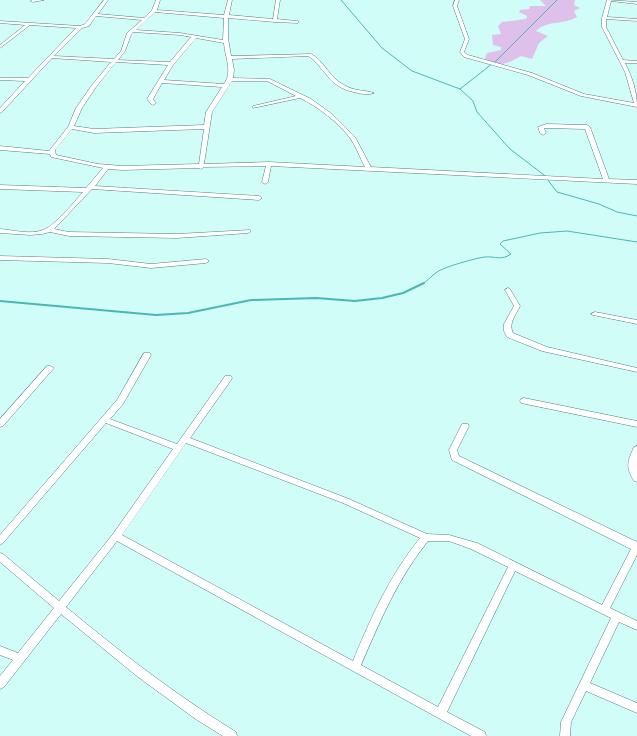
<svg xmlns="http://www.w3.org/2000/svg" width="637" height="736" font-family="'Alegreya Sans',sans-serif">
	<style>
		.green { fill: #dfc0ea }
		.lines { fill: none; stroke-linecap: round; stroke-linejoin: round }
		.stream-far1 { stroke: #4ab7b1; stroke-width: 1 }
		.stream { stroke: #4ab7b1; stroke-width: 2 }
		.minor-casing { stroke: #557d7a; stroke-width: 1 }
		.minor { fill: #fff; fill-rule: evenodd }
	</style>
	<rect width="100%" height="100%" fill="#d1fdf9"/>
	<path class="green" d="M540,0H575L574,5L580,8L574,11L577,17C564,25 547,20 536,31L548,36L539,43L532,59L521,56C510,63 495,69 485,58L487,53L501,50V47L493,45L492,35L501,34L498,26L502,22L526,19L527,16L519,12L520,10L529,9L530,6H546Z"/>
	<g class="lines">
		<path class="stream-far1" d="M341,0L382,48L412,71L460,89L473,101L477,112L510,149L544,175L557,192L599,204L617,212L637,216
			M460,89L497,60L557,0
			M422,284C428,281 431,276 437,272C444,267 476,258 485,257C496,256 501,261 511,254L500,244L503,241L540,233L567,231L637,242"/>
		<path class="stream" d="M0,301L156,315L188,313L251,300L316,298L355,301L382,298L403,293L424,283"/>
		<g class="minor-casing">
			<path id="minor" d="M32,0H44L33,2L31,1Z
				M104,0H108L98,14L144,18L152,10L156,0H160L157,10L224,15L228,0H232L229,15L273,19L276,0H280L277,19L296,21H298V23L275,22L228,18V38L231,56L311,54C323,60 328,74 339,82C345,86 351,89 358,90C363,91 369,91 374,93C368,95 361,94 354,92C342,90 332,83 325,73C319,67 316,60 308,56L232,59L234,70L233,78L270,79L311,99L332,114L355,137L371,167L603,179L585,129L546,128H544L546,133L543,135L540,133L538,127L546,124L587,125L590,127L609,179L637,180V184L271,166L268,182L265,184L262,182L266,166L204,167L201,169L199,168L122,170L108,169L95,186L259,196L262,198L259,200L92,189L54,229L69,232L177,234L250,230V232L248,233L177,238L69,236L50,232L42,234L30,235L0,233V229C13,230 30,235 43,230C55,226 74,202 83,192L0,189V185L86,188L103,168L51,157L50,154L0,150V146L49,151L68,127L76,108L92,85L111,62L52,58L2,112L0,113V108L25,81L0,80V78H28L76,28L30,25L0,48V45L25,25L0,23V21L80,26L85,24ZM155,12L224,18L223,40L180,33L136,30ZM96,16L142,20L127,33L121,51L114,59L54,56L82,28L89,26ZM133,32L180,35L191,37L170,62L118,60L125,51L131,35ZM196,38L224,43C225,58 233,71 224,84L164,80L173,65ZM116,62L168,65L147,99L151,104L153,105L156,103L153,99L162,83L222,87L206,112L204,125L94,129L74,126L82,108L96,87ZM232,81H267L296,96L253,106V108L300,98C317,106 339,123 350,138C356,146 360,158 365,167L269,162L204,164L212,112ZM72,129L94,133L204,129L199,164L122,166L98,164L56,155L55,150Z
				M455,0H459L457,6L469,39L464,52L468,55L532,73L584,94L634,103L625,72L602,27V18L607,0L637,2V4L611,1L607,17L637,19V21L606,19V27L623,60L637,61V63H625C632,77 637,91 637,107L581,96L528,75L464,57L460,52L465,39L453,6Z
				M0,256L108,259L151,264L206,259L209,261L206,263L151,268L108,263L0,260Z
				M508,288L510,289L520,306C516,315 508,323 513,333L547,347L637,368V372L542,351L507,337L504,331V324L514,306L505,290Z
				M595,312L637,320V324L593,315L591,314Z
				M144,353H150L151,355L123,404L110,419L177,444L225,376H231L232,378L231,380L190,438L349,499L427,534L449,535L477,543L602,605L631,549L452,460L449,450L462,424H468L469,426L457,450L459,456L637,542V555L610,608L637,621V630L619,622L590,683L637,703V713L586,691L571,722L570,736H560L561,722L611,618L515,571L447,712L485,732L486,736H471L117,541L66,607C120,652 176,695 236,732L237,736H223L197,720L138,677L61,614L4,687L0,689V676L13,660L0,655V646L18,653L54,608L0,562V553L3,554L59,601L113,534L173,449L106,423L3,543L0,545V535L117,400ZM186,443L343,503L420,538C390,575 371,617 353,661L122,535ZM428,541H449L471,549L508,567L438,707L361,665C380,621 398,578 428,541Z
				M47,366H50L54,368L3,426L0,427V419Z
				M524,398L637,421V427L521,403L520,401L521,399Z
				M637,446V482L634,481C626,468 627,463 633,449L634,447Z"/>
		</g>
		<use href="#minor" class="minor"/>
	</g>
</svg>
